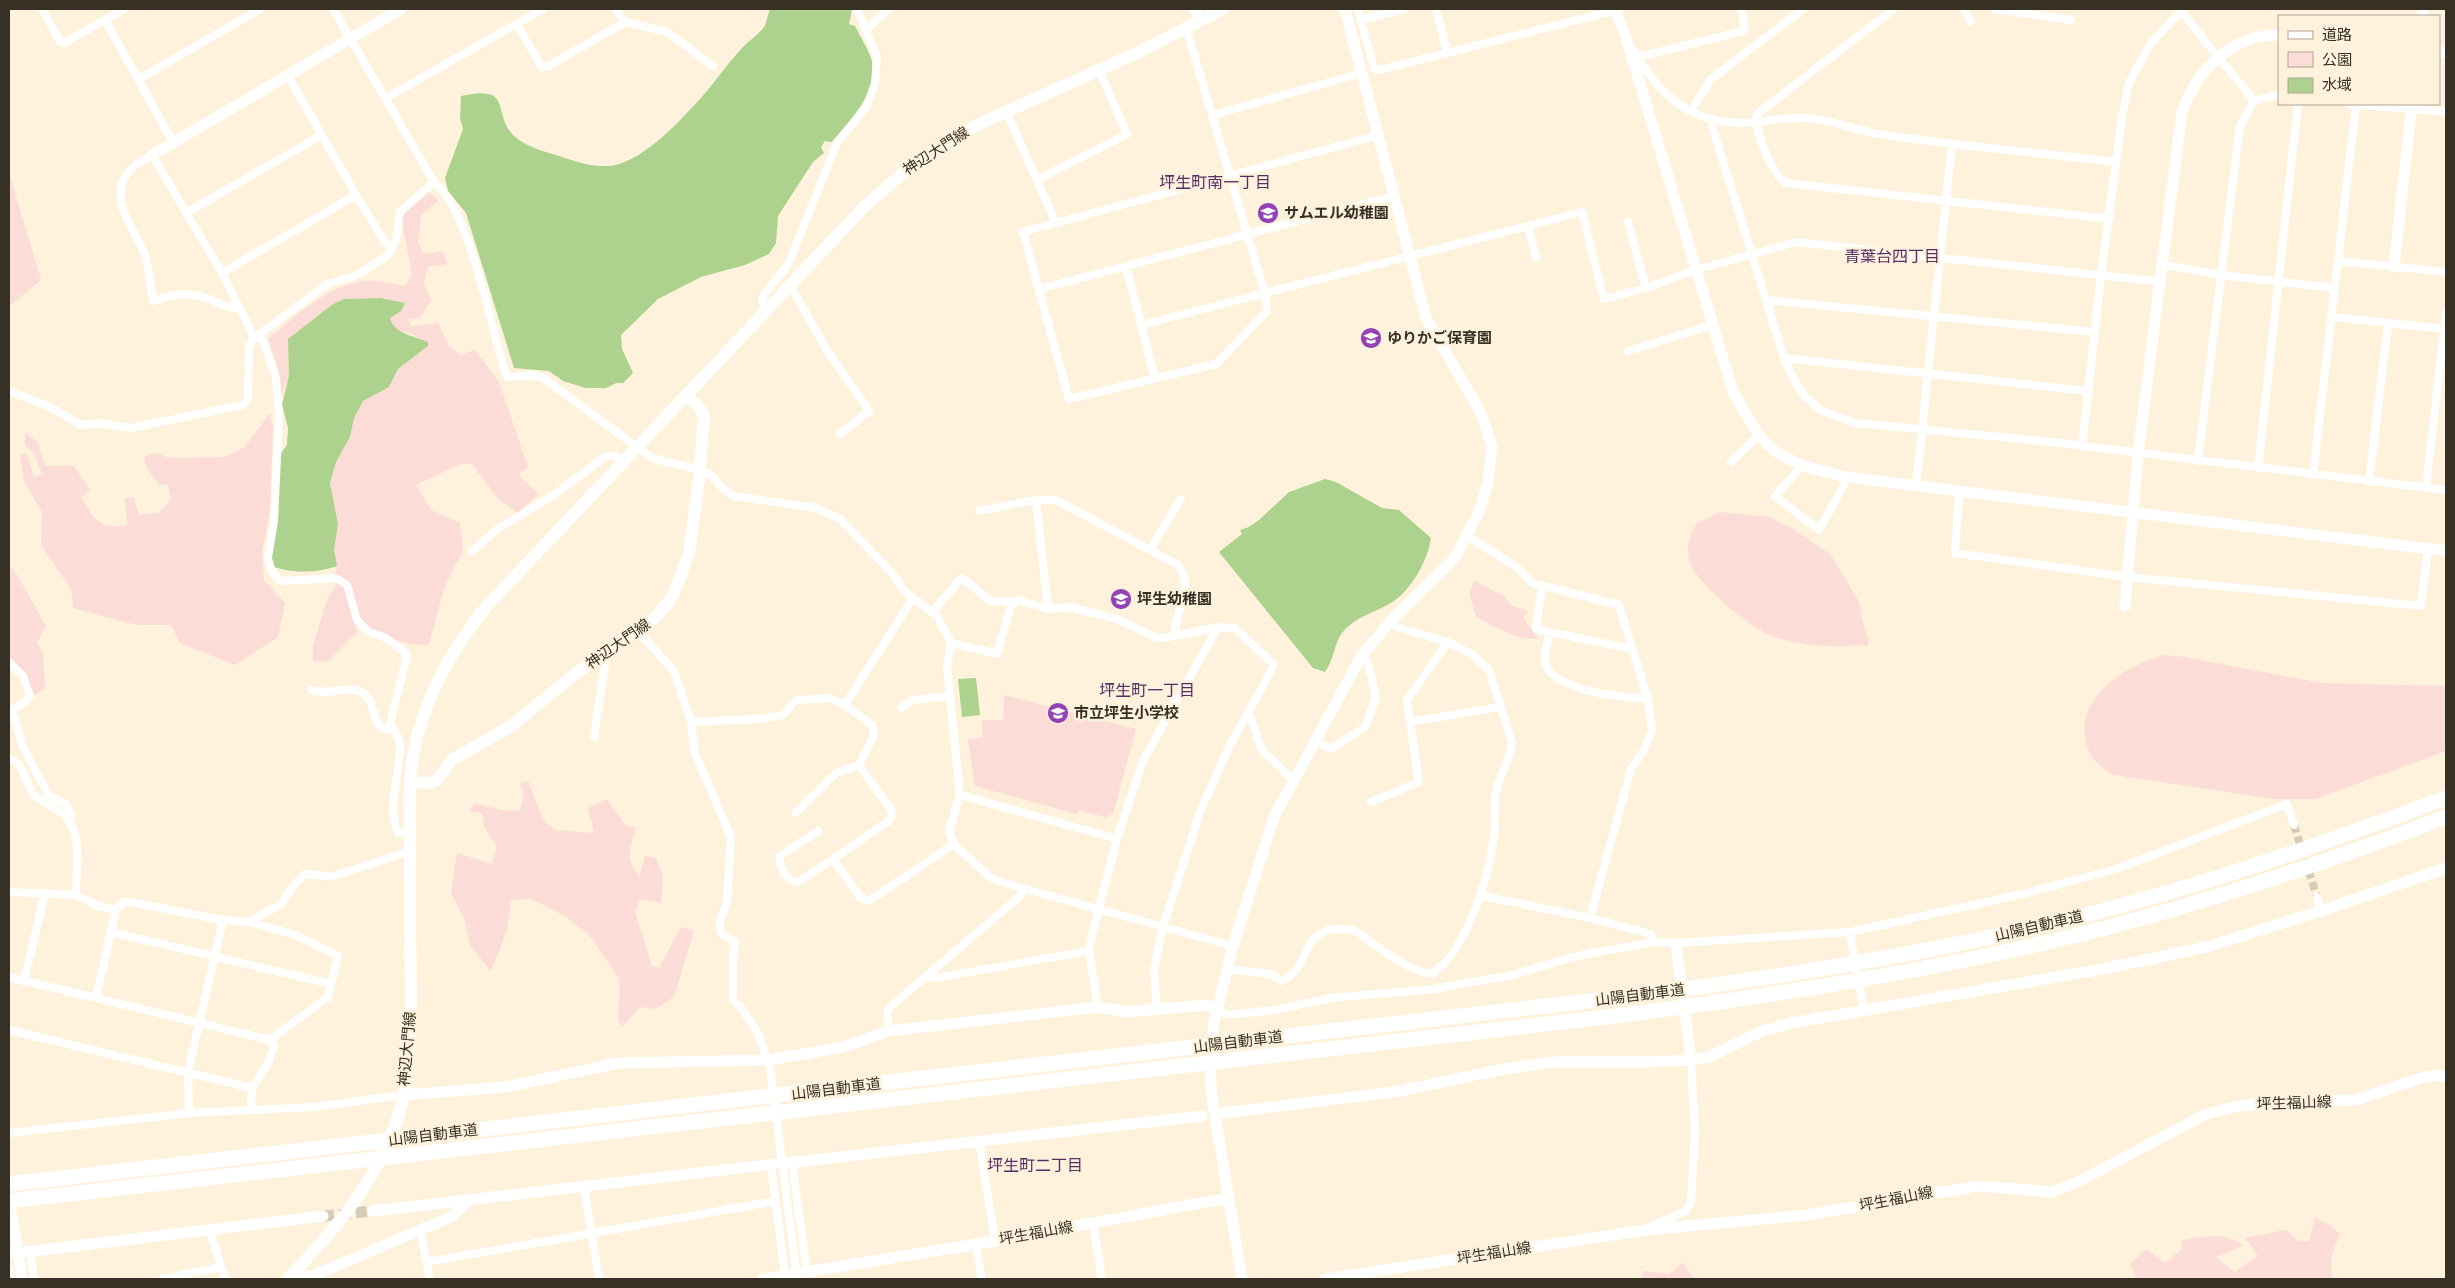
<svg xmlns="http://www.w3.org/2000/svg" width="2455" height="1288" font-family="'Space Grotesk','Noto Sans JP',sans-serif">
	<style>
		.green { fill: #fbdcd6 }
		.water { fill: #add28e }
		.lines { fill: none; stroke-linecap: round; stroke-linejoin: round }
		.street-tunnel { stroke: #d6cbb7; stroke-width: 8; stroke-dasharray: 8 4; stroke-linecap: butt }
		.secondary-tunnel { stroke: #d6cbb7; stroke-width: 11; stroke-dasharray: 11 5.5; stroke-linecap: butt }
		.street { stroke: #fff; stroke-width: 8 }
		.secondary { stroke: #fff; stroke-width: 11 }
		.primary { stroke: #fff; stroke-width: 12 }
		.highway { stroke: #fff; stroke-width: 15 }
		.labels { text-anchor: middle; stroke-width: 5; stroke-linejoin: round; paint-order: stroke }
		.street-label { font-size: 15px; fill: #363025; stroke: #fef2dc }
		.poi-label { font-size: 15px; font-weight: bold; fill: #363025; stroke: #fef2dc; text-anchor: start }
		.neighbourhood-label { font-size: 16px; fill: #552e66; stroke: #fef2dc }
	</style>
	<rect width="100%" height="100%" fill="#fef2dc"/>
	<path class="green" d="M9,173L41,280L9,306Z
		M429,193L439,200L421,215L418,242L423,254L443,251L447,264L428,267L424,283L431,300L420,318L408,319L411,326L438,323L448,345L461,355L475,350L499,382L528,467L518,475L538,494L518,513L499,500L472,464H460L416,485L431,510L460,523L463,553C443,579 438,614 429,645L409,644L372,633L351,611L358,631L327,662L313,661V645L327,600L337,583L334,550L338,524L330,483L336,462L350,437L354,418L363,401L389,387L398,369L428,346C424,343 419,338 415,336C403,330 393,332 389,318L401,311L380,298L344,299L333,304L288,339L289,375L282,396L277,365L268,339C296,316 325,287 363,281C376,279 392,284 405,286L412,275L402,222L404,211Z
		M270,413L273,429L270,510L262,552L264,580L285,603L278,637L235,665L180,643L171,625H137L73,608L71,589L41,545L42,512L24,482L20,454H27L34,477L42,474L34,453L25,446V432L38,443L45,466H74L90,490L81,498C95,519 99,530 127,525L125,498H134L139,515L158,513L171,500L168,485L159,484L147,469L144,457L157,453L169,458L224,457L245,447Z
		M1721,512L1769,517L1793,529L1830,554L1858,600L1869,645C1845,646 1823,648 1800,643C1790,641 1779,639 1770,635C1748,625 1695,583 1689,560C1686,546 1690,535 1697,523Z
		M9,566L14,570L46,626L37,643L43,652L45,688L35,695L18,665L9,658Z
		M1475,581L1505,597L1510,605L1528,611L1523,618L1539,639C1516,640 1496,627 1476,617L1469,592Z
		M2165,655L2184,657L2321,683L2446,686V751L2316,799H2274L2114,775C2097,765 2088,757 2085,737C2079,694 2129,664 2165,655Z
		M1004,695L1136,729L1113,814L1109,813L1108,818L1079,810L1077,814L975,786L968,739L983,738L982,720H1003Z
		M528,781L543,819L555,830L594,833L588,808L607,799L625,825L636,828C629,850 625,857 639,877L645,856L656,858L663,876L661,903L640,899L635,912L652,966L659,968L681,927L694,931L674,997L656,1009L640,1007L623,1026L618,1021L620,980L591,937L567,917L532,899L511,900L507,931L491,971L470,945L464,918L451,893L457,853L492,864L497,846L484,827L482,813L470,812L474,803L500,810L520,811L524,793L519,783Z
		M2315,1218L2328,1224L2340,1234C2333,1249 2327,1264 2334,1279H2137L2130,1264L2146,1249L2165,1263L2182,1249V1240C2201,1237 2228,1231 2243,1246L2216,1257L2235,1272L2258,1256L2245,1238L2285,1230L2299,1241H2309Z
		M1683,1263L1694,1279H1640L1644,1271L1669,1274Z"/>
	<path class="water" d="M770,9H852L849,24L855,26C860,36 867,47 871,58C882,89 850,120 832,142L825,141L821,147L824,153L813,162L778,216L776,243L769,254L745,265L701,277L658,299L621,335L622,349L633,373L623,383H616L606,388H586L563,381L549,371L514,368L466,213L448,191L445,178L463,129L460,119L461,96C515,84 491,114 514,136C526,147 543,151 559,156C574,161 591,167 607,166C638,166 679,122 698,101C714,84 726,65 742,48C748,41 758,35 764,27C767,22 768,14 770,9Z
		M380,298L405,303L401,311L390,318C394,334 415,336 428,342V346L398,369L389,387L363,401L354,418L350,437L336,462L330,483L338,524L334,550L337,566C319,573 288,574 270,565L277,459L287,445L288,428L282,405L289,375L288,339L333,304L344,299Z
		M1325,479L1336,482L1382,508L1399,510L1431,538C1428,560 1411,591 1391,603C1374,613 1356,616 1342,633C1334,644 1334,660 1325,672L1313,668L1219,552L1242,534L1240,530L1249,527L1259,520L1289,492Z
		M976,678L980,715L962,717L958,679Z"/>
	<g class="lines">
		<path class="street-tunnel" d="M2294,825L2317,897"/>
		<path class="secondary-tunnel" d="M323,1216L373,1211"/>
		<path class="street" d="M42,9L60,41L64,43L124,9
			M333,9L434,182C471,211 491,331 507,377L532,375L542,377L652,458L700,470L711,475L720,486L733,496L816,508L840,519L892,573L904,591L937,616L951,643L947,667L960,795
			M616,9L625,22L667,32L713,66
			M1358,9L1374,69L1379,70L1621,9
			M1436,9L1447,52
			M1894,9L1757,114C1754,131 1772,174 1786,183L2110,219
			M1964,9L1971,22
			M1995,9L2071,20
			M2181,11L2254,101
			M105,20L173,142
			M1361,20L1404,9
			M517,25L542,67H547L625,22
			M1186,27C1213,116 1239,205 1265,294L1267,311L1216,364L1069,399L1023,232L1379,135
			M866,30L888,9
			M1634,51C1650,80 1672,106 1704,117C1742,130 1769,117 1805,118C1831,119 1857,131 1883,135C1961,146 2038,153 2116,162
			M1638,57L1743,31L1745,27L1741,9
			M288,76L356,195L383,239L391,248
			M139,79L260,9
			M386,98L543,9
			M2349,104L2446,112
			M1006,111L1056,223
			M1691,111L1710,80L1803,9
			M1213,115L1362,73
			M1712,120L1713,129L1784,358L1793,378L1806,398L1821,410L1855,423L2051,442L2446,490
			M1037,180L1127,134L1099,70
			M186,213L322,135
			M1628,222L1646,288
			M1528,226L1536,257
			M2338,261L2446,272
			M2164,265L2221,275L2334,288
			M1126,266L1155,379
			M222,273L356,195
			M790,285L825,347L869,411L840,434
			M1039,289L1394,196
			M1766,300L2095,332
			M767,309L762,301L763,296L788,265L837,143L867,106L875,83L877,57L857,9
			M2333,317L2445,329
			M1141,325L1582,212L1604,299L1646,288L1695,270L1797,242L2162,282
			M253,337L263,340L276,378L279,415L274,521L268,558L271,569L278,579L284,581L336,578L347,585L357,620L369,632L384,637L405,652L407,656L390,723C393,731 400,736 400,744C401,772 386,806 398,833H410
			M253,337L264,331L327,284L357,275L387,256L396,241L400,212L434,182
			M1628,351L1712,325
			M1784,358L2088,391
			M9,391L48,406L81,425L98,423L131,428L243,405L248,399L249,348L253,337L250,329L222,273L152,155C145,160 135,164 130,170C107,194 131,226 142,248C149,263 150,284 153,301C174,293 193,291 214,301C223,305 229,308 239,309
			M2082,447L2101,275L2122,117L2129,83L2150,44L2183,9
			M2198,461L2240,126L2254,101L2279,94
			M1731,462L1759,435
			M1802,466L1775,496L1819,530L1843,487L1846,477
			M2258,468L2298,104
			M2313,475L2356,105
			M2369,482L2388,324
			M1916,487L1952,144
			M2426,488L2446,312
			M1959,492L1955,553L2128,577L2421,606L2428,549
			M1036,500L1048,609
			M979,511L1036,500H1056L1178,565C1195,589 1175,607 1175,634
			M1467,536L1518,568L1532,583L1619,605L1648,699L1652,731L1644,750L1631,769L1590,918
			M1150,549L1181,499
			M472,551L499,528L554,495L605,457L615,455L623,462
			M1542,586L1536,629L1631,649
			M932,612L962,578L991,601L1014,602
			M637,630L674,671L691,722L695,753L731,837L727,902L720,921V929L722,934L735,942L733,960V1001L740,1006L758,1033L770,1067L797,1279
			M1550,632C1548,641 1542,657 1546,666C1559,692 1622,697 1648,699
			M951,643L997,654L1011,606L1018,600L1048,609L1069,607L1117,619L1153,636L1163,638L1218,627
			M9,662L23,676L30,696L25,702L12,710L23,747L49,796L64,803L72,815L68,818
			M311,690C327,697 351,682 366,695C377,704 369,731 393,730
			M901,708L913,700L948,696
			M1248,715L1250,716L1262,750L1293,780
			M691,722L758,719L783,715L796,700L830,698L845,705
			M1410,722L1500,707
			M594,737L607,651
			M1314,740L1331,749L1365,727L1376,698L1368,662L1362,655
			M9,759C26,763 24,783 34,795C41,802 57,807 66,817C83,835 76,873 76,895L98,906L116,910L123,902H131L223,920
			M1371,802L1419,782L1407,700L1448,642
			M795,813L836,773L859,765L874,735L872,725L845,705L913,598
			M818,831L780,856C779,867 785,881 798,882L833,859L860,897L869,901L954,844
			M833,859L890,820L892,811L859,765
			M1025,889L992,879L954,844L949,831L960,795L1117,839
			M9,892L76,895
			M1482,896L1590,918L1651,934L1653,942
			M2317,897L2321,911
			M111,932L331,984
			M1850,932L1864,1011
			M1227,969L1271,974L1281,981C1310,970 1300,932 1336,929C1345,929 1352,928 1359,933C1382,950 1404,969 1432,974C1467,950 1488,879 1494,838C1496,823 1493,807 1496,792C1499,775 1511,760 1512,742L1489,670L1473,655L1448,642L1399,628L1390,622
			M926,976L935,978L1089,951
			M9,977L270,1040L328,997L338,956L296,935L248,922
			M24,981L45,893
			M96,998L116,910
			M1098,1007L1089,951L1090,943L1117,839L1143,761L1218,627L1235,628L1273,664L1271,671L1230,745L1201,809L1163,927L1154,969L1157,1009
			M1218,1009L1226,1014H1237L1274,1010L1331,998L1434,989L1512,975L1577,956L1653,942L1676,943L1850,932L2027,893L2116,869L2287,804L2294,825
			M9,1030L252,1088L251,1109
			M889,1031L887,1014L889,1008L1020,896L1025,889L1233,946
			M252,1088L269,1061L274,1046L270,1040
			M189,1113L188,1072L223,920L248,922L280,905L294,885L305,874L331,877L410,851
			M9,1133L189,1113L314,1107L403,1095
			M979,1140L995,1241
			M792,1162L807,1272
			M771,1165L785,1275
			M584,1187L599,1279
			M1093,1223L1102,1279
			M1647,1228L1686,1211L1691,1202L1695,1132L1691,1060
			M209,1229L225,1279
			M420,1230L430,1279
			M975,1243L982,1279
			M30,1251L34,1279
			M427,1262L776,1201
			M9,1269L11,1279
			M162,1279L221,1267"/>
		<path class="secondary" d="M1195,9L1201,20
			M1614,9L1625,34L1734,395C1743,408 1750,422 1759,435C1780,463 1814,469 1846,477L2446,551
			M2422,16L2423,9
			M2439,52L2446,53
			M152,155L401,9
			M2394,267L2412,104
			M2125,606L2138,453L2182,111C2198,69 2231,35 2279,35
			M1676,943L1691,1060
			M403,1095L505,1087L619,1063L769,1060L843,1047L889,1031L1098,1007L1126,1012L1207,1005L1218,1009
			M1223,1113L1401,1091L1498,1070L1553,1062H1647L1691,1060L1709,1057L1762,1031L1792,1023L2102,969L2207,947L2327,909L2446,868
			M787,1163L1202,1116
			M9,1199L22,1279
			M373,1211L775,1164
			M9,1254L323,1216
			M294,1273L301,1278L315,1275L453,1216L469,1200
			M763,1279L995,1241L1228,1198
			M1242,1279L1212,1097L1210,1073L1214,1023L1233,946L1274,817L1362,655L1390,622L1454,559L1479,512L1488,482L1492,446L1481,413L1426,318L1345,9
			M1325,1279L1645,1230L1807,1215L1978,1186L2052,1192L2080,1181L2204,1115L2233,1107L2284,1101L2356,1100L2418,1079L2435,1075L2446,1077"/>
		<path class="primary" d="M411,782L430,783L437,780L452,760L511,726L579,671L655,618L673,596L689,553L699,480L704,415L697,404L686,396
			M288,1279C334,1230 373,1187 396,1123C411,1081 411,1032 411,988C410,943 410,898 410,852C410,820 408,787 413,755C424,699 450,651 486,607L866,205L917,161L979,124L1137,53L1223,9"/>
		<path class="highway" d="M9,1184L1606,999C1756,981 1905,958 2052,923C2186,892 2317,846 2446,798
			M9,1201L1607,1017C1759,998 1909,975 2057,940C2189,909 2319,865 2446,817"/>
	</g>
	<defs>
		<g id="school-disc" transform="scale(1.125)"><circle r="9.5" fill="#9343b3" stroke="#fef2dc"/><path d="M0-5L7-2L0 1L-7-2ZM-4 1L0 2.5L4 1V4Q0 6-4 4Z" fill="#fff"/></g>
	</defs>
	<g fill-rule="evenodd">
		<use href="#school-disc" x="1268" y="213"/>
		<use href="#school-disc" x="1371" y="338"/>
		<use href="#school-disc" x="1121" y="599"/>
		<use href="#school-disc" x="1058" y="713"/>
	</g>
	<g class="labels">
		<g class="street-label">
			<text transform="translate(936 151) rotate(-33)" y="5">神辺大門線</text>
			<text transform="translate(618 644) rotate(-35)" y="5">神辺大門線</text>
			<text transform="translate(2039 926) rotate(-13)" y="5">山陽自動車道</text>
			<text transform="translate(1640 995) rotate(-7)" y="5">山陽自動車道</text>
			<text transform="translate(1238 1042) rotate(-7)" y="5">山陽自動車道</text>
			<text transform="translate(407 1049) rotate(-85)" y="5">神辺大門線</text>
			<text transform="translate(836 1089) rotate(-7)" y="5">山陽自動車道</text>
			<text transform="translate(2294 1103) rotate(-2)" y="5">坪生福山線</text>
			<text transform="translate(433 1135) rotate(-7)" y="5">山陽自動車道</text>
			<text transform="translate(1896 1199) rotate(-11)" y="5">坪生福山線</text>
			<text transform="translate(1036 1233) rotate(-10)" y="5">坪生福山線</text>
			<text transform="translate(1494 1253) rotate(-9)" y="5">坪生福山線</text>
		</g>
		<g class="poi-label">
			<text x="1284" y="218">サムエル幼稚園</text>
			<text x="1387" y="343">ゆりかご保育園</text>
			<text x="1137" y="604">坪生幼稚園</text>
			<text x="1074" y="718">市立坪生小学校</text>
		</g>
		<g class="neighbourhood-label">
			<text x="1215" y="188">坪生町南一丁目</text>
			<text x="1892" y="262">青葉台四丁目</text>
			<text x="1147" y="696">坪生町一丁目</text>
			<text x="1035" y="1171">坪生町二丁目</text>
		</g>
	</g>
	<rect width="2455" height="1288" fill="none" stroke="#363025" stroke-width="20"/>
	<rect x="2278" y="15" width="162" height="90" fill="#fef2dc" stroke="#aea493"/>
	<rect x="2288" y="31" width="25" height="8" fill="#ffffff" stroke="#aea493"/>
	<text x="2322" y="40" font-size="15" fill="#363025">道路</text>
	<rect x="2288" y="52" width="25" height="15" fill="#fbdcd6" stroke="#aea493"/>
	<text x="2322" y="65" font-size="15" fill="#363025">公園</text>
	<rect x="2288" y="78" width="25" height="15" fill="#add28e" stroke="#aea493"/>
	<text x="2322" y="90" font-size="15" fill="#363025">水域</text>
</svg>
